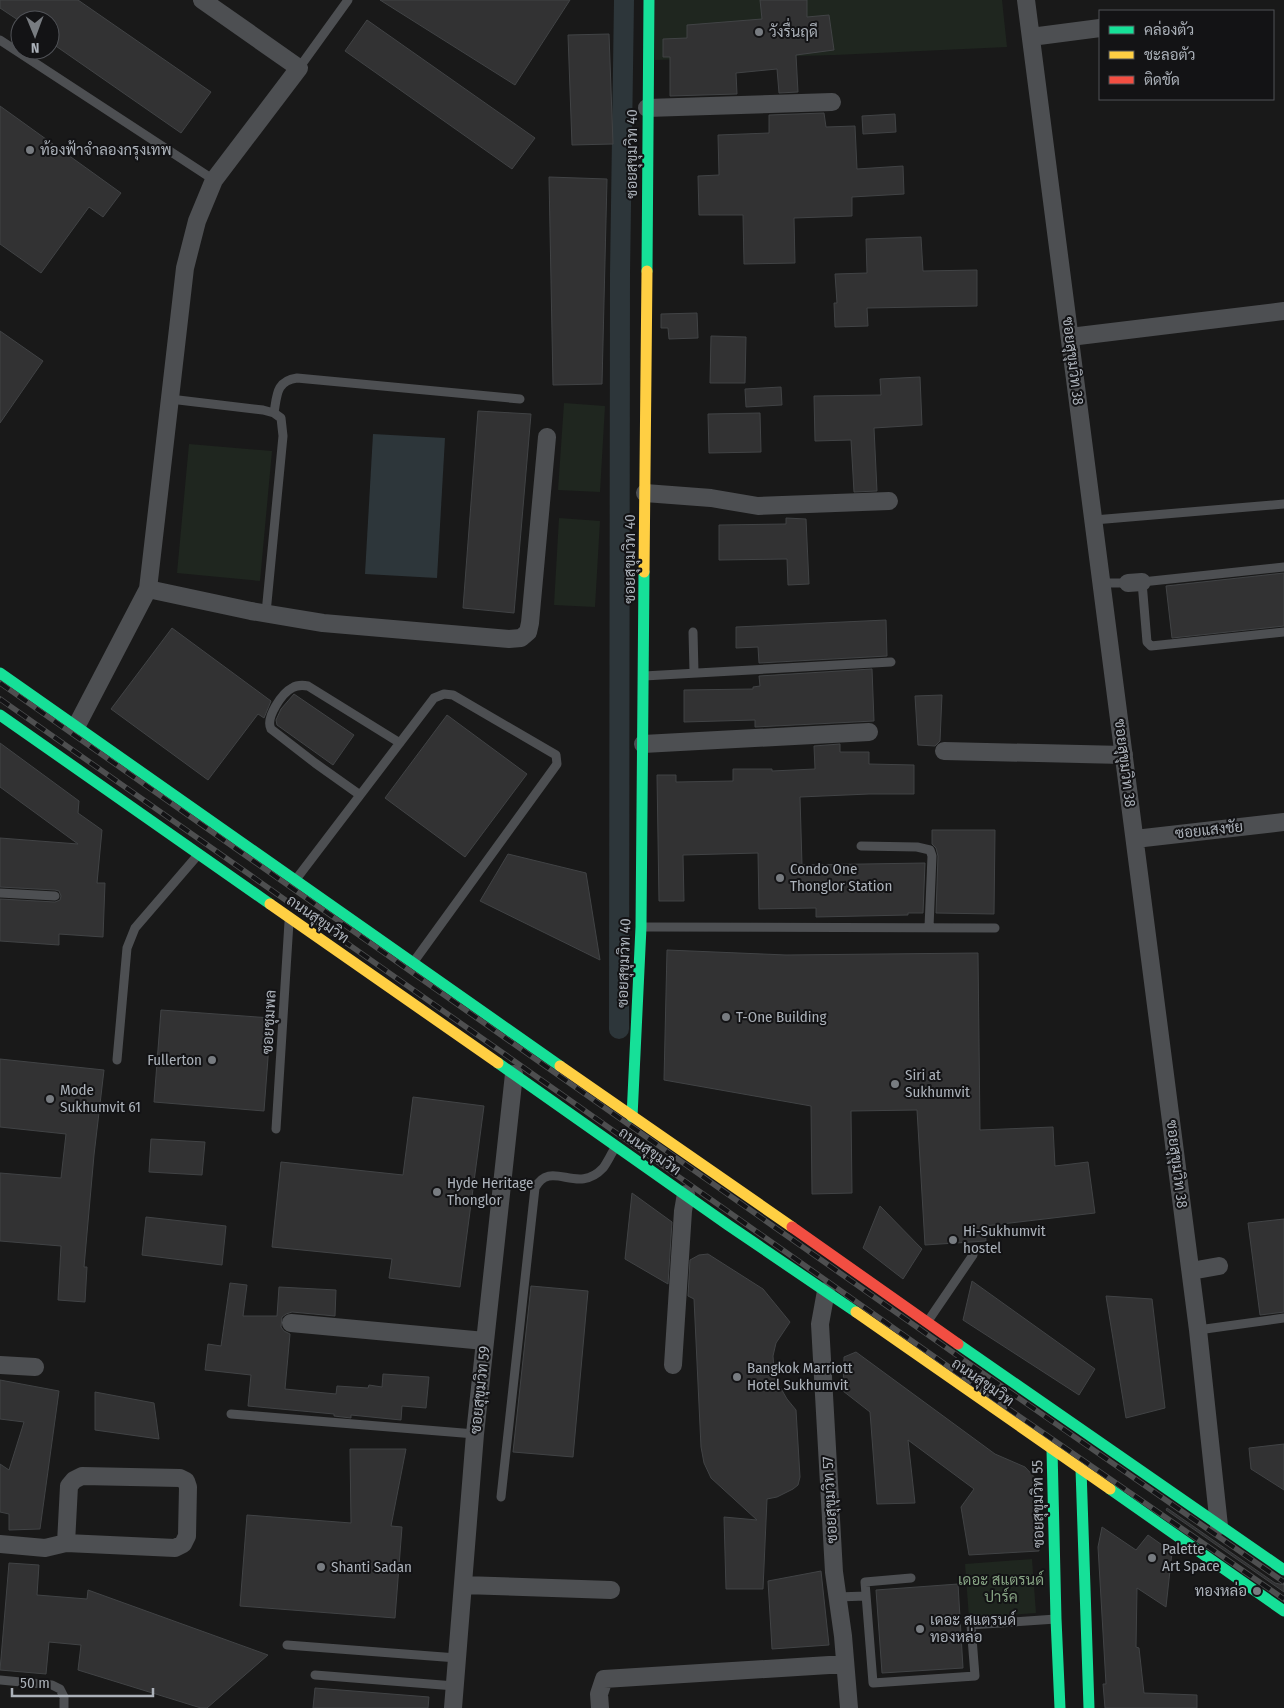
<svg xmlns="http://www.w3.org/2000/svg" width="1284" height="1708" font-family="'Fira Sans Condensed',Sarabun,sans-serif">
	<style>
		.green { fill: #1f261f }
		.water { fill: #2d363a }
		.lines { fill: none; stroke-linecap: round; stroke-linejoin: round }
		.canal { stroke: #2d363a; stroke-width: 20 }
		.building { fill: #323233; stroke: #414345 }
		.lane { stroke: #4d4f52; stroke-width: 9 }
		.street { stroke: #4d4f52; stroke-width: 18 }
		.fast { stroke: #16e098; stroke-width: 11 }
		.slow { stroke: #ffcf43; stroke-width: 11 }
		.jam { stroke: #f24e42; stroke-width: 11 }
		.rail-casing { stroke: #4e4f50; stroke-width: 5.5 }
		.rail { stroke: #131315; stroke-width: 4; stroke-dasharray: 11; stroke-linecap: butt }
		.poi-dot { fill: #787c81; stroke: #131315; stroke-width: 2 }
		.labels { text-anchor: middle; stroke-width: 4; stroke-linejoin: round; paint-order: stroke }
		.poi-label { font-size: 15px; fill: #abb1b9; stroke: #131315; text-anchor: start }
		.street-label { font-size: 15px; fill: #abb1b9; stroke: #131315 }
		.park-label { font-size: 15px; fill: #86a383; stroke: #131315 }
	</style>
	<rect width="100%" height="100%" fill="#191919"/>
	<path class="green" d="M655,0H1002L1007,47L835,55L655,60Z
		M564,403L605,406L600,492L558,490Z
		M189,444L272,451L260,581L177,573Z
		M559,518L600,521L595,607L554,605Z
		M1032,1559L1036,1613L969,1618L965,1564Z"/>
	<path class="water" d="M373,434L445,438L437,578L365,574Z"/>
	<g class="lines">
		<path class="canal" d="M619,1029L620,274L624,0"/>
	</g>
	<path class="building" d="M0,0H78L211,92L181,133L50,42V20H18L0,8Z
		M380,0H570L515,85Z
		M760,0H807V17L829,15L834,50L796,55L798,92L779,93L777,69L736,73L737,94L670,96V57H663V39L687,38V25L762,19Z
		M367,20L535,138L512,169L345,51Z
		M609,34L613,144L572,145L568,35Z
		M0,106L121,193L103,217L89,207L41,273L0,244Z
		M824,113L826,127L855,126L857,169L903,166L904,194L852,197V216L794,218L795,263L744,264L743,215H699L698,176L719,175L718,135L769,133V115Z
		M895,114L896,132L863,134L862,116Z
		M549,177L607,179L602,384L553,385Z
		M921,237L923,271L977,270V306L867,308L868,326L835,327L834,303H837L835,274L867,273L866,239Z
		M697,313L698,338L669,339L668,328H661V314Z
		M0,331L43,361L0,423Z
		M711,336L746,337L745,383H710Z
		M920,377L922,425L874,428L877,491L854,492L851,440L815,441L814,396L881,395L880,379Z
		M781,387L782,405L746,407L745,389Z
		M478,411L531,414L514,613L463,608Z
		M760,413L761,452L709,453L708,414Z
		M786,518L806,519L809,584L788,585L787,559L719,560V525L786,524Z
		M1284,573V626L1172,638L1166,586Z
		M886,620L887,656L759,663L758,647L736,648V627Z
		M172,628L271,701L264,718L258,714L208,780L111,709Z
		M872,669L874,721L755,727V720L684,722V690L753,689V687L760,686L759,676Z
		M294,694L354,735L333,765L277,725L276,720L281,709Z
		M942,695L940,741L935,746L918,745L915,696Z
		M447,715L527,774L465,857L385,798Z
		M0,743L79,801L78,813L102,830L97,883H105L103,937L59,934V945L0,941V899L55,902L60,900L61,896L59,891L55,890L0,887V838L78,844L0,787Z
		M840,744V752H869V764L914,765V794H869L800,797L802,865L925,863L923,913H908V915L816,917V908L759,909L758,853L683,855L684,901H659L657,775H676V782L733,781V769H772V771L815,769L814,746Z
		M932,830H995L994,914L936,913L938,856L936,848L932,844Z
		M508,854L586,873L600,960L480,901Z
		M667,950L786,955L978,953L980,1130L1053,1127L1055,1166L1088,1162L1095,1213L985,1226L986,1241L925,1245L917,1110L851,1111L852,1193L812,1194L811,1106L664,1080Z
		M161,1010L271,1018L264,1111L154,1102Z
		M0,1059L104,1070L94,1155L84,1267H87L85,1302L58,1300L61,1246L0,1241V1173L61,1178L66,1134L0,1127Z
		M413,1097L484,1106L460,1287L389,1278L392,1259L272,1247L281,1162L403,1175Z
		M151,1139L205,1142L202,1175L149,1172Z
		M632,1193L672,1222L668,1284L625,1259Z
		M880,1206L922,1249L903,1279L863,1248Z
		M146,1217L226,1226L222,1265L142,1255Z
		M1284,1219V1312L1260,1315L1248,1223Z
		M708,1254L763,1289L790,1322L776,1343L773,1356L774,1369L779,1385L787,1399L796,1410L800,1477L798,1485L793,1489L777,1497L767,1499L763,1589H726L724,1517L757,1520L711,1478L704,1463L701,1447L694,1299L688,1296L690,1260L699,1255Z
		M972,1281L1095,1369L1079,1395L963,1320Z
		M230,1283L247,1285L243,1316H277L279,1287L336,1290L335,1316L292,1312L286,1314L282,1317L281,1327L284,1331L290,1334L285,1389L336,1394L337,1386L368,1388L369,1385L382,1387L383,1374L429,1377L426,1408L402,1406L401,1420L351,1415V1418L334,1416V1414L248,1406L251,1375L205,1370L208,1344L221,1346Z
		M531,1286L588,1291L573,1457L513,1452Z
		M1106,1296L1152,1299L1165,1408L1126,1418Z
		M856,1352L995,1454L1025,1467L1038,1481L1039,1551L969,1555L961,1507L974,1489L908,1440L915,1503L877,1504L870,1412L843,1391L844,1357Z
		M0,1380L59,1391L40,1529L9,1530V1514L0,1512V1464L9,1470L24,1422L0,1419Z
		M95,1392L154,1403L159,1439L95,1430Z
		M1284,1444V1490L1251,1469L1249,1448Z
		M350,1449H406L391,1526L402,1527L395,1618L240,1606L247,1515L351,1523Z
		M1167,1508L1275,1583L1284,1585V1592L1166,1510Z
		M1102,1527L1136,1550L1148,1535L1172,1552L1166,1607L1137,1588L1136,1647L1139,1648L1144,1693L1197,1695V1708H1105L1103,1684H1106L1098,1547Z
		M9,1563L39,1565L37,1595L87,1599L88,1590L268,1655L207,1708H201L78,1670L81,1645L49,1642L46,1674L0,1670Z
		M821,1571L829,1645L772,1649L768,1581Z
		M958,1584L963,1668L882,1673L876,1590Z
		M315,1688L429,1697L428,1708H313Z"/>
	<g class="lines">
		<path class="lane" d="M0,40L214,180
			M299,68L348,0
			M170,399L263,410L274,413L281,418L283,436L266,613
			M274,413C277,395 276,381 297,378L520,399
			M1094,520L1284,504
			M1284,567L1142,582L1147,642L1151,646L1284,632
			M1102,583H1128
			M693,632L694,672
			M644,676L891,662
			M360,795L315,763L271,729C265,718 282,693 292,688C297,685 303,685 308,686L400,743
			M861,846L917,847L930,850L932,856L929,927
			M297,878L434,698L444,694L453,695L556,755L557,764L415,960
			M0,893L55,896
			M641,927L995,928
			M117,1060L127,948L135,928L197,856
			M276,1129L289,922
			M928,1321L973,1255
			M1198,1330L1284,1318
			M231,1414L475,1434
			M501,1497L535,1188C551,1158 577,1196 603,1168C607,1163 611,1154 615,1148
			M911,1578L865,1582L873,1683L975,1676L971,1625L1056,1619
			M837,1597L866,1596
			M287,1645L457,1658
			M315,1675L455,1686
			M0,1680L52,1685L60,1689L64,1697V1708"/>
		<path class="street" d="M1026,0L1198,1330L1219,1526
			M1031,37L1100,28
			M647,108L832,102
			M1070,337L1284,311
			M645,493L711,498L758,506L889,501
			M1128,583L1142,582
			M148,589L251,611L323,623L509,639L521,638L528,632L530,623L547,437
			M76,727L148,589L185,268L197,221L214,180L299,68L202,0
			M643,744L869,732
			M944,751L1124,755
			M1135,839L1284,822
			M1191,1271L1219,1266
			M826,1291L820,1324L834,1572L843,1636L849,1708
			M291,1323L485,1341
			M0,1365L35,1367
			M673,1365L683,1211L686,1194
			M0,1544L45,1548L66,1543L175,1548L183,1544L187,1536L188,1487L186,1481L180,1478L82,1476L74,1480L69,1486L66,1543
			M463,1585L611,1590
			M453,1708L475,1434L514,1074
			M600,1708L599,1694L604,1679L845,1664"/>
		<path class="fast" d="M647,271L649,0
			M0,673L560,1066
			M0,715L270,904
			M498,1063L728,1225L856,1312
			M632,1117L641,927L644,572
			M958,1344L1284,1570
			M1052,1449L1056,1619L1060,1708
			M1081,1469L1089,1708
			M1110,1489L1284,1611"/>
		<path class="slow" d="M644,572L647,271
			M270,904L498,1063
			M560,1066L792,1227
			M856,1312L1110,1489"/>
		<path class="jam" d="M792,1227L958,1344"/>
		<g class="rail-casing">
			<path id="rail" d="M0,683L968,1363L1284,1582
				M0,699L1003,1405L1284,1599"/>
		</g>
		<use href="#rail" class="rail"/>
	</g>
	<g class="poi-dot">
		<circle cx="759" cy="32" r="5"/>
		<circle cx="30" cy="150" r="5"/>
		<circle cx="780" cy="878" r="5"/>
		<circle cx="726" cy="1017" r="5"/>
		<circle cx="212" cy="1060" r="5"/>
		<circle cx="895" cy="1084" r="5"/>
		<circle cx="50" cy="1099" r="5"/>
		<circle cx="437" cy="1192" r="5"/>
		<circle cx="953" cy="1240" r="5"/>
		<circle cx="737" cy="1377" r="5"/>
		<circle cx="1152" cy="1558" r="5"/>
		<circle cx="321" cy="1567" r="5"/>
		<circle cx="1257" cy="1591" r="5"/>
		<circle cx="920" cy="1629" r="5"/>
	</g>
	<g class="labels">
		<g class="poi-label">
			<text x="769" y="37">วังรื่นฤดี</text>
			<text x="40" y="155">ท้องฟ้าจำลองกรุงเทพ</text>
			<text x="790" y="874">Condo One<tspan x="790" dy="17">Thonglor Station</tspan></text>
			<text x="736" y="1022">T-One Building</text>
			<text x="202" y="1065" text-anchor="end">Fullerton</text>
			<text x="905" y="1080">Siri at<tspan x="905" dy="17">Sukhumvit</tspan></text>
			<text x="60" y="1095">Mode<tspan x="60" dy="17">Sukhumvit 61</tspan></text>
			<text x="447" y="1188">Hyde Heritage<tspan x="447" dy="17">Thonglor</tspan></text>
			<text x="963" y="1236">Hi-Sukhumvit<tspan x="963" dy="17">hostel</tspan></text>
			<text x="747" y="1373">Bangkok Marriott<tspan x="747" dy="17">Hotel Sukhumvit</tspan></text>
			<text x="1162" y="1554">Palette<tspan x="1162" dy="17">Art Space</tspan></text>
			<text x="331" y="1572">Shanti Sadan</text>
			<text x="1247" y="1596" text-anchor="end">ทองหล่อ</text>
			<text x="930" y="1625">เดอะ สแตรนด์<tspan x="930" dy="17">ทองหล่อ</tspan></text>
		</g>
		<g class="street-label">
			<text transform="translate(632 154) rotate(-90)" y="5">ซอยสุขุมวิท 40</text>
			<text transform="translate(1073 361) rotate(83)" y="5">ซอยสุขุมวิท 38</text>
			<text transform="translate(630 559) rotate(-90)" y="5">ซอยสุขุมวิท 40</text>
			<text transform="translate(1125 763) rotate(83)" y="5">ซอยสุขุมวิท 38</text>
			<text transform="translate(1209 830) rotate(-6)" y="5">ซอยแสงชัย</text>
			<text transform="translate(318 919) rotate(35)" y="5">ถนนสุขุมวิท</text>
			<text transform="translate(624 963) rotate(-88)" y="5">ซอยสุขุมวิท 40</text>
			<text transform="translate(269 1022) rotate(-87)" y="5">ซอยชุมพล</text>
			<text transform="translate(650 1151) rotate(35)" y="5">ถนนสุขุมวิท</text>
			<text transform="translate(1177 1164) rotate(83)" y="5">ซอยสุขุมวิท 38</text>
			<text transform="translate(983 1382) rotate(35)" y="5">ถนนสุขุมวิท</text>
			<text transform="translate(480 1390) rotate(-84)" y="5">ซอยสุขุมวิท 59</text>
			<text transform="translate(830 1500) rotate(-93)" y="5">ซอยสุขุมวิท 57</text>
			<text transform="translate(1038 1504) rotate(-91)" y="5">ซอยสุขุมวิท 55</text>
		</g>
		<g class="park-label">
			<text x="1001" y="1585">เดอะ สแตรนด์<tspan x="1001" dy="17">ปาร์ค</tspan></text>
		</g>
	</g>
	<rect x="1099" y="10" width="175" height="90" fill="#131315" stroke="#505257"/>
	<rect x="1109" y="26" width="25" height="8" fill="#16e098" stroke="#505257"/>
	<text x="1144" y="35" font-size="15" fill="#abb1b9">คล่องตัว</text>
	<rect x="1109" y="51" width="25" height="8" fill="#ffcf43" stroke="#505257"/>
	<text x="1144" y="60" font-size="15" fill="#abb1b9">ชะลอตัว</text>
	<rect x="1109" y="76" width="25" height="8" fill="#f24e42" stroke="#505257"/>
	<text x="1144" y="85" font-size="15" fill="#abb1b9">ติดขัด</text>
	<g transform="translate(35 35) rotate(179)"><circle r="24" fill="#131315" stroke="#505257"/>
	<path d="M0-4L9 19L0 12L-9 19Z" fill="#787c81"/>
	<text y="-8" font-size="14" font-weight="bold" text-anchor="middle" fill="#abb1b9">N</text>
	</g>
	<path d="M12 1688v8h141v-8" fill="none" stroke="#abb1b9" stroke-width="2.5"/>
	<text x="20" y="1688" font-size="15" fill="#abb1b9" stroke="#131315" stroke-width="4" paint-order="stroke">50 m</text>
</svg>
